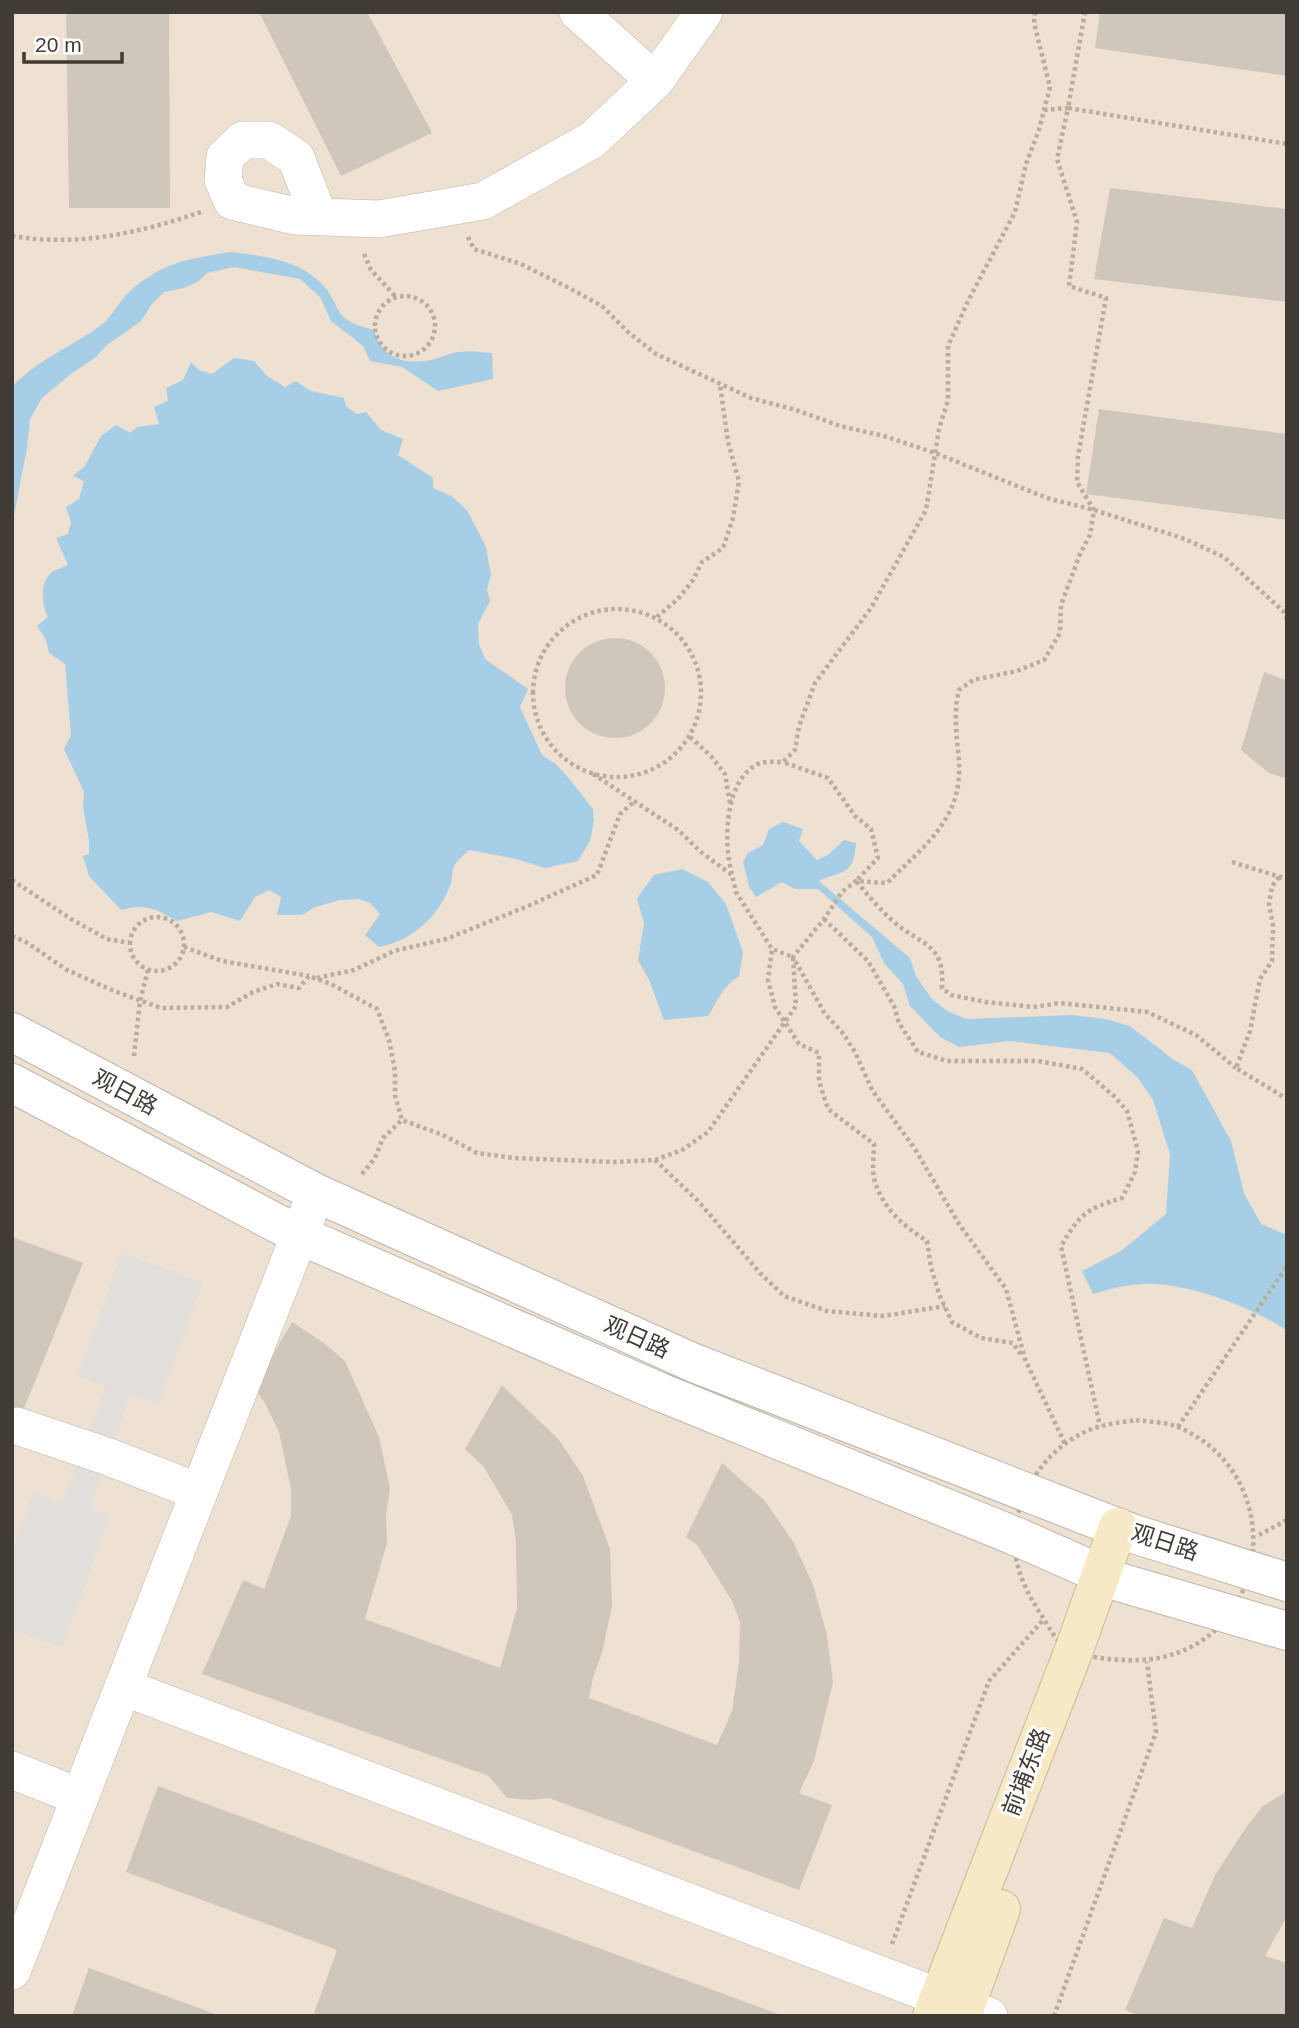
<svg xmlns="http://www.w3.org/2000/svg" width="1299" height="2028" font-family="Arial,'Noto Sans SC',sans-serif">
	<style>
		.commercial { fill: #efe1d1 }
		.parking { fill: #e1dedc }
		.water { fill: #a6cee6 }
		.building { fill: #cfc7bb }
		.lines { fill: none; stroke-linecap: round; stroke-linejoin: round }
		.minor-casing { stroke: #bcb5ab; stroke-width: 38 }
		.tertiary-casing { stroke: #bcb5ab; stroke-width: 40 }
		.secondary-casing { stroke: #cabb98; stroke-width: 40 }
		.path { stroke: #b9ad9b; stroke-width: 4.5; stroke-dasharray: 3.5 3.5; stroke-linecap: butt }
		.minor { stroke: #fff; stroke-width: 37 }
		.tertiary { stroke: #fff; stroke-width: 38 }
		.secondary { stroke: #f7e9c6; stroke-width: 38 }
		.labels { text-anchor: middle; stroke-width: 6; stroke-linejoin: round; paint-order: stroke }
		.street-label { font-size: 23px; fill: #413b35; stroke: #fff }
	</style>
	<rect width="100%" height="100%" fill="#efebe4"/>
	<path class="commercial" d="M12,12H1287V2016H12Z"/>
	<path class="parking" d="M122,1253L202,1282L159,1404L130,1395L90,1508L110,1515L62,1647L12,1630V1551L33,1493L63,1503L106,1386L78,1376Z"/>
	<path class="water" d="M231,252C262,256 295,259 319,281C330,291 333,301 340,313C347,323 363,327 374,330C383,359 404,365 431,360C440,358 449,353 458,352C469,350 481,352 492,353L493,379L438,391L402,367L370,361L363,346L331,321L320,297L300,279L234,267L207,273L199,281L184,288L164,292L152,304L141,321L107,345L96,357L72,373L42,398L30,419L27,448L12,527V387C37,360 71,347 100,326C112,317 118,303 128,293C162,262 187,259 231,252Z
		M234,358L254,361L267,376L285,387L296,381L311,391L344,398L346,406L357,414L366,412L381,430L403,439L398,455L433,478V488L451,496L467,510L486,547L491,575L487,590L490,601L478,624L479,644L485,659L528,689L520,707L542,755L557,765L571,781L593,809L594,820L590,841L578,861L545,868L516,859L469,850C464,855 456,861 454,867C452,871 452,878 451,883C440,915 413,941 379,947L365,935L380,914L370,903L359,899L340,900L315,907L302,915H277L281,897L269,890L255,897L240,921L211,912L177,921C156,909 146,903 121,910L89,876L83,856L89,854V841L83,806L84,792L64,749L71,735L65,664L49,653L46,640L37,626L48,617C42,605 39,584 51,573C55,569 63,568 68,565L56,538L68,534L71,522L66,507L79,499L84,481L73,476L85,466L101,436L116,425L130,433L137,427L159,424L154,407L168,401L166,388L183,380L191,362L199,370L212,374Z
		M783,822L803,829L799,841L817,860L828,855L844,840L856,843C853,877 844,869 819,881L910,958L916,976L932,999L947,1011L967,1019L1073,1015L1105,1019L1130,1026L1174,1060L1192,1070L1231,1141L1244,1193L1261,1224L1287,1235V1331C1254,1307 1182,1281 1142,1284C1125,1285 1109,1289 1093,1294L1082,1271L1121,1251L1166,1214L1170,1154L1153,1100L1138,1078L1110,1053L1010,1041L959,1047L940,1037L910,1006L903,984L884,963L872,937L818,889H795L782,882L756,897L749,887L743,862L748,853L763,845L769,829Z
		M682,869L708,882L726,904L743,952L739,976C720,989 720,998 708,1016L664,1020L650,982L638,960L644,923L637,898L654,875Z"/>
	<path class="building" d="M66,12H169L170,208H69Z
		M259,12H367L432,133L341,176Z
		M1100,12H1287V76L1095,48Z
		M1110,188L1287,209V302L1094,279Z
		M1099,409L1287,434V520L1086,494Z
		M565 688a50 50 0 1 1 100 0a50 50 0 1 1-100 0Z
		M1264,672L1287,681V779L1269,773L1241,750Z
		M12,1237L83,1263L12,1438Z
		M292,1322L324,1343L345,1361L379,1437L390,1488L386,1515L387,1543L365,1619L500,1668L517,1608L516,1542L512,1515L484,1467L465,1449L502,1385L559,1440L583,1476L610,1549L612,1606L602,1653L593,1678L589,1698L717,1745L732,1711L739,1662L740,1622L732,1601L697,1545L686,1537L722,1463L765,1501L794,1543L813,1585L827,1635L833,1682L814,1761L799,1793L832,1805L799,1890L549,1798L529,1800L507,1798L489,1776L202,1674L243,1580L264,1589L291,1516V1489L279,1432L265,1403L254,1388Z
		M158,1786L781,2015V2016H313L337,1950L126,1872Z
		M1287,1791V1916L1265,1956L1287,1963V2016H1140L1125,2010L1164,1918L1192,1928L1215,1875L1247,1826L1262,1807Z
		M89,1968L218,2015V2016H72Z"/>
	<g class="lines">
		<g class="minor-casing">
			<path id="minor" d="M578,12L655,81
				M319,217L296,158L269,140H243L225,157L223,180L232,201L295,216L379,219L483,201L592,140L655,81L704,12
				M17,1426L109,1457L199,1492
				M123,1687L989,2016
				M12,1770L80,1797
				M12,1971L316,1193"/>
		</g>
		<g class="tertiary-casing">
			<path id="tertiary" d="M12,1032L316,1193L694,1363L1134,1534L1287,1582
				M12,1083L299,1235L660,1392L1015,1536L1119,1582L1287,1631"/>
		</g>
		<g class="secondary-casing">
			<path id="secondary" d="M932,2016L1074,1650L1118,1527
				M962,2016L1001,1909"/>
		</g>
		<path class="path" d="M1035,12L1034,23L1050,87L1039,130L1026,164L1015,212L968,301L948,346V400L939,429L926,510L871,608L815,683L799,726L795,750L783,762L828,778L855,816L871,829L878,858L856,881C868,895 880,910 894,922C922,946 945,943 942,988L951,995L986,1002L1033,1007L1060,1003L1147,1012L1196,1035L1236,1068
			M1085,12L1068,108L1287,144
			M1044,110L1068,108L1057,159L1077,222L1069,286L1106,298L1078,456L1077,482L1094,510L1090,535L1080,554L1061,605L1060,633L1044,660L1017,671L973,680L959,690C953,715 957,736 959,761C963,819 924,846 887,883L856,881L842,892L824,919L793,957L825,1014L842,1032L855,1052L872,1090L915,1149L959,1224L1006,1289L1025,1359L1065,1444
			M12,236C78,247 139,233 201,212
			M468,237L474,249L521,264L571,289L602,306L628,332L656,354L751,398L796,410L840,426L884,436L935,453L1047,498L1094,510L1185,539L1224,557L1284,612L1287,619
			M364,254L371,270L396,297
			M375 326a30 30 0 1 1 60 0a30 30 0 1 1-60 0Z
			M533 693a84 84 0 1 1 168 0a84 84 0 1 1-168 0Z
			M657,617L678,599L693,580L702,562L723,548L733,518L739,481L728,442L720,385
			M690,737L711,756L725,774L730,803
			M593,774L678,830L702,853L732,875L736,892L772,949L768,980L775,1007L799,1044L819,1053V1081L828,1109L874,1144C874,1154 872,1168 874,1178C881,1207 903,1226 927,1241L931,1267L939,1294L952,1322L981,1338L1013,1343L1022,1356
			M1232,862L1287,879
			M732,874C723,843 724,778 760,763C766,761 776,762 782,762
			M1279,877L1272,886L1269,904L1273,926L1272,961L1260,979L1250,1031L1236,1068L1287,1099
			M12,880L71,919L107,939L130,943
			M130 944a27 27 0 1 1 54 0a27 27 0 1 1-54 0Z
			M824,919L868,961L894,1006L899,1023L918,1052L947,1061H1038L1082,1069L1114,1096L1127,1111L1138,1151L1135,1172L1122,1198C1086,1209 1080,1214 1061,1246L1100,1426
			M12,936L26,942L67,970L114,991L161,1008L227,1007L253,992L277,984L299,988L309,976L331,984L377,1009L389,1040L395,1071V1095L402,1120
			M184,947L222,961L309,976
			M317,978L354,970L394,951L446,939L528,906L597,875L620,814L635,801
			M134,1056L140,1001L148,970
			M655,1160L698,1201L761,1274L784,1296L827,1311L883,1316L945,1306
			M362,1174L375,1158L383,1138L402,1120L443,1135L477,1153L514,1158L613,1162L655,1160L682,1150L708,1132L796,1006L793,957L772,949
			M1136,1420C1150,1422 1165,1422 1178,1427C1299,1478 1269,1667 1125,1660C1103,1659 1077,1657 1060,1642C1053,1636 1047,1624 1042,1616C1030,1598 1020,1579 1016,1558C1008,1507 1039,1453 1085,1432C1101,1424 1119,1423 1136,1420Z
			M1178,1427L1287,1266
			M1259,1535L1287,1520
			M892,1944L989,1681L1044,1619
			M1054,2016L1156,1732L1147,1662"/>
		<use href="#minor" class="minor"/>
		<use href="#tertiary" class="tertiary"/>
		<use href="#secondary" class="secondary"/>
	</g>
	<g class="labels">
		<g class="street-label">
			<text transform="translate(125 1092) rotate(28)" y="8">观日路</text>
			<text transform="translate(637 1337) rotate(24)" y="8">观日路</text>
			<text transform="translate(1165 1542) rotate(18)" y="8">观日路</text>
			<text transform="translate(1026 1772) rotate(-69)" y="8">前埔东路</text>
		</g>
	</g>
	<rect width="1299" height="2028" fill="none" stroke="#413b35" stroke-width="28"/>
	<path d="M24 52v10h98v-10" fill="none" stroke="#413b35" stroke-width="3.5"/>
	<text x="35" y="52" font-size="21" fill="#413b35" stroke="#ffffff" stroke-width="5" paint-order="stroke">20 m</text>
</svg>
